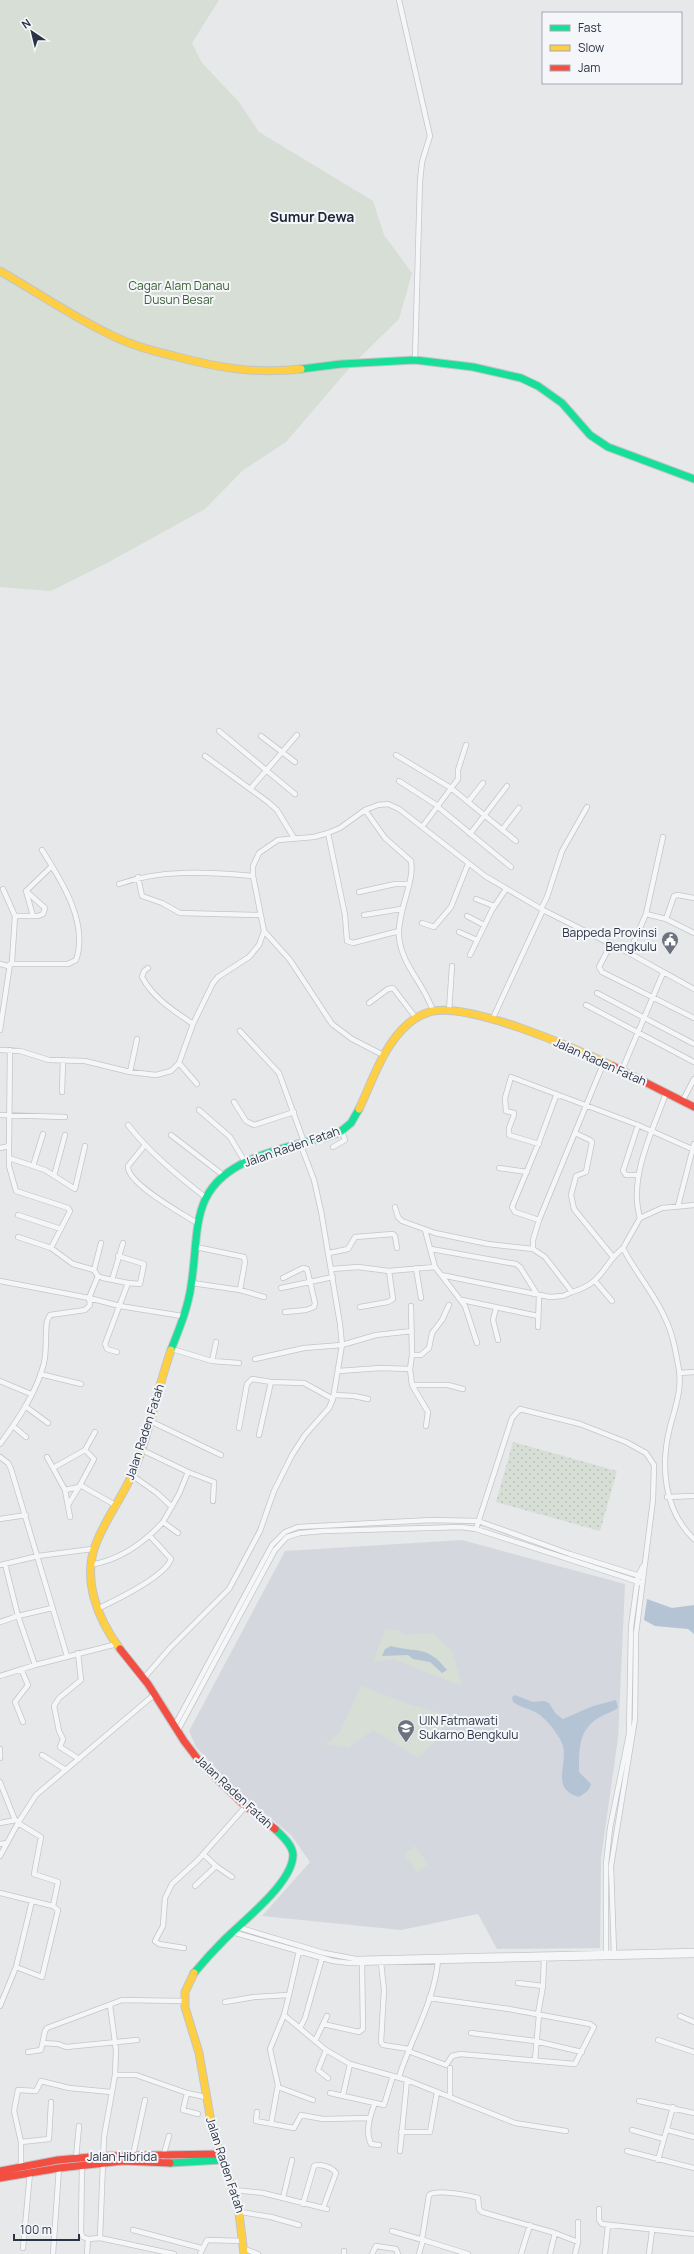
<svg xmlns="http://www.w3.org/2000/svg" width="694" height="2254" font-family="Manrope,sans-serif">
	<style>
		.built { fill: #d4d7dd }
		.grass { fill: url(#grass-dots) }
		.green { fill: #d6ded6 }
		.water { fill: #b4c4d5 }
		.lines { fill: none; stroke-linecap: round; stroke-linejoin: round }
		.street-casing { stroke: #c4c6c8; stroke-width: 6 }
		.fast-casing { stroke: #c2c5c8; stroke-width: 9 }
		.slow-casing { stroke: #c2c5c8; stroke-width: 9 }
		.jam-casing { stroke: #c2c5c8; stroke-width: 9 }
		.street { stroke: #f5f6f7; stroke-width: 4.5 }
		.fast { stroke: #16e098; stroke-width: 7 }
		.slow { stroke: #ffcf43; stroke-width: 7 }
		.jam { stroke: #f24e42; stroke-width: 7 }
		.labels { text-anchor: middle; stroke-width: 4; stroke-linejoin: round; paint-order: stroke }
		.park-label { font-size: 12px; fill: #3f6138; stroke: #f4f6f9 }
		.poi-label { font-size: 12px; fill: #2b3445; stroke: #f4f6f9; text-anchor: end }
		.street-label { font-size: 12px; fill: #2b3445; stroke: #f4f6f9 }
		.quarter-label { font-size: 14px; font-weight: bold; fill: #1d2536; stroke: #f4f6f9 }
	</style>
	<defs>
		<pattern id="grass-dots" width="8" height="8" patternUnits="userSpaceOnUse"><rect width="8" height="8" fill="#d6ded6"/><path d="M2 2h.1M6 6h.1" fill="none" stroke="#b8bfb9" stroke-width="1.8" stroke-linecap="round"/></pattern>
	</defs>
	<rect width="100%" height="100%" fill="#e6e8ea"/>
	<path class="built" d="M462,1540L625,1584L618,1738L601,1858L600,1948L497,1949L478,1914L401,1930L262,1916L310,1862L291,1835L234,1788L196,1747L189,1731L285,1551Z"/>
	<path class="grass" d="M513,1442L617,1471L600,1531L496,1502Z"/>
	<path class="green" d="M0,0H219L192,43L202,63L239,102L259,132L373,201L384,235L412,273L399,319L353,364L286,442L242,471L205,509L107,563L51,591L0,587Z
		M385,1629L398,1630L404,1635L433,1633L453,1652L462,1686L393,1659L373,1662Z
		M361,1686L409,1704L450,1716L433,1744L418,1758L373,1730L348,1748L326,1744L340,1732Z
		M415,1846L428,1864L417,1872L404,1854Z"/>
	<path class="water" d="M647,1599L672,1608L694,1605V1634L688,1629L655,1626L644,1620Z
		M391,1646C418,1653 427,1645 447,1670L442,1673L430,1662L413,1659L408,1655L382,1656L385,1649Z
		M515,1695L533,1702L544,1701L549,1703L556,1714L563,1719L593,1706L616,1700L618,1708C612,1712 605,1714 598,1718C578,1731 579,1750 579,1772L591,1784C589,1791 585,1793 579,1797C550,1789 568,1765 563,1746C560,1736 548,1721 540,1715C532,1709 521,1708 513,1702L512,1697Z"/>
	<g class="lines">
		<g class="street-casing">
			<path id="street" d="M399,0L430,136L422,162L420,181L415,360
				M219,731L295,794
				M261,736L295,762
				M396,755L451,788L516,841
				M205,756L268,802L277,810L294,838
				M399,781L438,806
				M251,788L297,735
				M468,802L483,783
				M438,807L511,867
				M365,810L385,838L411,861C415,882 397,912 399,936C401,965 424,983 433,1011
				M422,827L458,779V770L466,745
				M502,830L519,808
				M328,833L345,915L347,941L353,943L399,931
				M470,834L507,786
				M138,877L142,896L162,903L180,913L259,915
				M119,884C162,869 208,872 253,876
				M3,889L15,916
				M26,891L33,916
				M359,892L395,884H408
				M476,899L494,906
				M541,909L547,897L562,851L587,807
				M646,914L666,919L694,933
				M364,915L401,909
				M467,916L484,925
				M666,919L674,896L678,895L694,898
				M422,923L434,927L451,907L468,864
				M264,931L290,960L332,1024L352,1039L385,1056
				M459,932L477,940
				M611,944L599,967L602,972L694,1018
				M629,953L646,914L663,837
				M470,955L492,910L506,889
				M12,962L15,916H38L43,914L45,908L26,891L52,866
				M0,964L8,966
				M148,968L144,971L142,977C153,998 174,1011 193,1024
				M597,993L694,1044
				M369,1003L388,989L393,988L416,1018
				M586,1005L694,1062
				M449,1011L452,966
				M492,1020L543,910
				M0,1030L10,964H68L76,960C89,923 61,880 42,850
				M240,1031L279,1073L304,1142
				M0,1050L20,1051L49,1060L85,1061L130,1072L156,1075L171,1071L179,1063L193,1024L213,983L218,977L249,957L259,945L264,931L253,876V866L259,853L278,840L314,837L328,833L340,828L365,810L378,805L388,804L399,809L485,876L543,910L629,953L694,989
				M604,1062L539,1220L533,1240V1249L545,1257L572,1292C605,1282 601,1266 623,1248
				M179,1063L197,1084
				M622,1070L663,973
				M130,1072L137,1039
				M62,1092L63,1060
				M683,1100L694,1079
				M234,1102L246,1121L254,1125L294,1112
				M199,1110L230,1137L245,1162
				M0,1115L65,1117
				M128,1125C150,1153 177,1175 205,1197
				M638,1125L623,1171L626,1175H639
				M575,1133L590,1140L592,1142L586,1172L576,1176L571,1195L574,1209L613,1257
				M171,1135L223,1175
				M539,1144L509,1135V1128L514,1115V1113L506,1111L505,1098L511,1077L638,1125L692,1149
				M145,1145L128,1166C126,1183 183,1214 197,1223
				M9,1146V1166L16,1191L68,1208L70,1211L51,1248
				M333,1147L345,1140L342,1132
				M0,1148L9,1146L10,1050
				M9,1158L45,1170L75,1189L85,1146
				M33,1166L43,1134
				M499,1168L527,1172
				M54,1176L65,1135
				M694,1205L662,1208L640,1218L623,1248C635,1272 654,1293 665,1318C673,1334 676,1353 679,1370C682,1390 675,1408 670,1427C660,1466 664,1511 694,1539
				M678,1206L694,1144
				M395,1207L398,1217L402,1221L435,1233L488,1244L533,1249
				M18,1215L61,1229
				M640,1218C628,1177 653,1131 666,1093
				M539,1220L515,1212L512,1207L539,1142L556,1096
				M425,1230L435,1267L465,1306L477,1343
				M18,1237L51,1248L73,1264L94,1270L98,1276L103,1278L128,1283L105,1344L107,1349L117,1352
				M196,1247L244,1257L245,1262L240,1290
				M431,1249L516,1264L520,1267L537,1294
				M329,1253L348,1249L355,1237L393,1234L395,1236L397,1248
				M118,1256L144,1264L140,1284L128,1283
				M416,1268L421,1298
				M332,1269L358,1267L389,1271L435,1267
				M94,1270L101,1243
				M441,1275L550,1297L563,1296L572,1292
				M283,1278L303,1268L307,1269L315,1303L314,1307L306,1310L285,1312
				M112,1280L123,1243
				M0,1281L89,1298L98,1276
				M595,1281L612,1301
				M192,1283L240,1290L264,1297
				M281,1288L333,1277
				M462,1300L538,1316
				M360,1307L388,1302L393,1299L389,1271
				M496,1308L493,1320L498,1340
				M538,1327L539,1295
				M172,1349L212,1361L239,1363
				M412,1355H421L429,1348L432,1333L442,1320L449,1305
				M255,1359L304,1348L342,1345L376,1335L412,1331
				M212,1361L216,1342
				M410,1369L412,1355L411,1306
				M339,1371L380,1368L410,1369L412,1385L428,1412L426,1426
				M679,1373L694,1372
				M40,1374L81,1384
				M0,1381L31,1394
				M412,1385H448L463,1389
				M334,1395L354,1396L368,1399
				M25,1406L48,1423
				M150,1421L221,1455
				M13,1426L26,1437
				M239,1428L247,1384L252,1379L271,1382L304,1383L333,1399
				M259,1435L271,1382
				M0,1444C17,1421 37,1392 44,1363C47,1350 45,1334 47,1321L50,1315L85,1310L90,1305L89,1298L120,1306L182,1316
				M85,1450L95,1432
				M142,1450L188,1472L214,1482L213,1501
				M0,1457L8,1463L11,1469L67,1656
				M47,1457L65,1490L70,1517
				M53,1468L85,1450L94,1459L79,1487L65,1490
				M133,1476L157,1493L172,1507
				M80,1485L117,1506
				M667,1497L694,1496
				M68,1505L79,1487
				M0,1519L26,1515
				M476,1529L512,1418L520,1409L580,1424L626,1442L646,1453L654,1465L653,1500L636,1634L635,1719L611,1866L614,1953
				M178,1533L163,1522L179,1494L188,1472
				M5,1564L18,1616L52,1608
				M0,1565L38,1556L92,1549
				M90,1565C120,1560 143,1544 163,1522
				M97,1609C114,1601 165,1577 171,1559L150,1536
				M0,1622L18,1616L35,1665
				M78,1653L81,1680L59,1698L54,1706L59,1731L63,1739L60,1747L79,1759
				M21,1669L28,1685L15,1702L23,1722
				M0,1676L35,1665L117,1644
				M144,1678L170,1648L229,1589L260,1531L274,1491L292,1455L305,1435L329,1408L333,1399L342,1345L340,1324L321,1211L314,1180L300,1143
				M175,1725L272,1545L285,1532L298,1527L431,1520L478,1521L570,1554L643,1577
				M178,1730L275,1550L287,1537L300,1533L323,1531L461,1527L476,1529L642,1583
				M0,1749V1758
				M42,1755L66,1770
				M0,1782L15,1820
				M0,1823L16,1820
				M18,1823L41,1837L34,1874L58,1882L53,1906
				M0,1844L7,1843
				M0,1856L18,1823L36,1795L155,1694
				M216,1866L232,1877
				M195,1886L216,1866L203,1854
				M0,1893L53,1906L58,1910L42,1977L16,1967
				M237,1927L324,1953L356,1959L694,1951
				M232,1932L333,1961L350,1963L694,1955
				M184,1948L159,1944L155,1941L163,1926L165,1898L172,1884L198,1860L246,1806
				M606,1954V1864L610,1828L629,1734L631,1627L638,1576L643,1566
				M381,1963L384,1990L381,2042L383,2045L409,2049
				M518,1983L543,1986
				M289,1995L284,2015L326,2050L350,2064L407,2080L515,2123L566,2131
				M225,2002L254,1997L289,1995L299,1951
				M0,2006L16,1967L32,1901
				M538,2014L543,1986L544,1957
				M680,2016L694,2022
				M323,2024L359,2032L363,2029L362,1964
				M300,2028L305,2018L322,1958
				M471,2033L535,2041L582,2052
				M658,2040L694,2052
				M315,2041L327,2016
				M43,2043L58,2044L66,2047L137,2040
				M326,2050L318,2070L328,2078
				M408,2051L446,2065L452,2056L460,2054L575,2064L594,2027L590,2024L509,2009L429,1998
				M28,2052L41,2050L45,2031L47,2028L122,2000L184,2001
				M535,2060L539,2015
				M115,2075H136L187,2093L205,2097
				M399,2077C411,2038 434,2003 438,1961
				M278,2087L313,2100
				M187,2093L183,2110L198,2114
				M330,2093L384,2105L393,2076
				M343,2095L350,2064
				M450,2096V2068
				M639,2101L694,2113
				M375,2103C370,2115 365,2132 371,2144L379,2145
				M257,2112L256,2121L294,2128L301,2115L323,2119L369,2118
				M271,2124L278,2085L270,2049L284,2015
				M632,2130L664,2139
				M667,2130L694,2137
				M401,2132H430L437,2092
				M21,2142L49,2139L51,2102
				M400,2151L407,2080
				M627,2151L694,2168
				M133,2155L145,2100
				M163,2157L169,2136
				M76,2158L79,2126
				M658,2160L673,2107
				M82,2165L81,2233L83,2237L88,2239
				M21,2167V2142L14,2111L18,2090L36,2091L41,2081L69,2088L111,2092
				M234,2190L263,2193L327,2209
				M283,2198L292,2160
				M303,2204L314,2166C319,2163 332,2167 336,2173L323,2208
				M599,2209V2220L602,2224L694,2234
				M241,2212L271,2217L299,2225
				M133,2230L201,2248
				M392,2231L423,2240
				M555,2233L578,2242
				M100,2238L104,2137L115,2075L116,2050L110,2005
				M422,2239L429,2195C436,2189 469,2195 478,2198L479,2209L482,2212L555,2233L550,2254
				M23,2248L30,2173
				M245,2249L258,2254
				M53,2254L59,2168
				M87,2254L88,2239L100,2238L174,2254
				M200,2254L207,2240L244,2241
				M344,2254V2251
				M372,2254L376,2246L396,2249L398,2254
				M419,2254L423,2240L468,2254
				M521,2254L530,2225
				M575,2254L578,2242V2222
				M605,2254L608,2225
				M649,2254L652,2231"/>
		</g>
		<g class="fast-casing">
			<path id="fast" d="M301,369L341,364L415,360L473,367L521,378L538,386L562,403L590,435L608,447L694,479
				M171,1350C179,1329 188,1308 191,1286C200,1230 188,1187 250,1160C267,1152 287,1147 305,1142C317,1139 329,1138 340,1132L351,1123L359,1109
				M194,1973C204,1961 214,1950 225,1939C244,1920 294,1882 293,1854C292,1844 281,1835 275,1829
				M170,2163L223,2160"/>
		</g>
		<g class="slow-casing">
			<path id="slow" d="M0,271C37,292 73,317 111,335C131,345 152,351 174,356C219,368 255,374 301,369
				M359,1109C373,1080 383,1045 409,1023C416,1017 425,1013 433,1011C474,1004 574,1048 613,1066
				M120,1649C97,1618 81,1578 97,1541C108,1514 127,1491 137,1463C151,1426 158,1387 171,1350
				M194,1973L185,1992V2007L199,2053L213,2133L238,2205L244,2254"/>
		</g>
		<g class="jam-casing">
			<path id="jam" d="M613,1066L694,1107
				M120,1649L148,1684L184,1741L200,1762L242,1803L275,1829
				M0,2171L58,2160L102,2156L221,2154
				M0,2178L59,2168L123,2161L170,2163"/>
		</g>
		<use href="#street" class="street"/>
		<use href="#fast" class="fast"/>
		<use href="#slow" class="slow"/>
		<use href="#jam" class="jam"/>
	</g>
	<defs>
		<g id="civic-pin" transform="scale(0.9)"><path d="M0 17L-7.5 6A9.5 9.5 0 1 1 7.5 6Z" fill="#6c737f" stroke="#f4f6f9"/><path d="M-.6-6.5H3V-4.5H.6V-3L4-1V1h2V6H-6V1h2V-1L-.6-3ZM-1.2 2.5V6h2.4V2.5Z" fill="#fff"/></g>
		<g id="university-pin" transform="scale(0.9)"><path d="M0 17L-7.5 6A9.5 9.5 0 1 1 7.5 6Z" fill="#6c737f" stroke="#f4f6f9"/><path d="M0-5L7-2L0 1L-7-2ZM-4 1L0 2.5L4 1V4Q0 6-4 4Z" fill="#fff"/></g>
	</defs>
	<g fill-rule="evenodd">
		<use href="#civic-pin" x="670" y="940"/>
		<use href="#university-pin" x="406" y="1728"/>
	</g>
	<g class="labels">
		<g class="park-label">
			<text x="179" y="290">Cagar Alam Danau<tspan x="179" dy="14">Dusun Besar</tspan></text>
		</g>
		<g class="poi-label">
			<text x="657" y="937">Bappeda Provinsi<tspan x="657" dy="14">Bengkulu</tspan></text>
			<text x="419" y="1725" text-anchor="start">UIN Fatmawati<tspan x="419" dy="14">Sukarno Bengkulu</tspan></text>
		</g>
		<g class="street-label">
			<text transform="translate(600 1062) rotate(24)" y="4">Jalan Raden Fatah</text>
			<text transform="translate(292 1147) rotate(-19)" y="4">Jalan Raden Fatah</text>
			<text transform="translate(145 1432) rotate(-72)" y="4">Jalan Raden Fatah</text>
			<text transform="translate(234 1792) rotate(43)" y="4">Jalan Raden Fatah</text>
			<text x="122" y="2161">Jalan Hibrida</text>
			<text transform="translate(225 2165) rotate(72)" y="4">Jalan Raden Fatah</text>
		</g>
		<g class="quarter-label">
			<text x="312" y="222">Sumur Dewa</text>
		</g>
	</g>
	<rect x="542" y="12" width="140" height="72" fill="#f4f6f9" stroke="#a4a8b1"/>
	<rect x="550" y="25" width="20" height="6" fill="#16e098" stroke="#a4a8b1"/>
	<text x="578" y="32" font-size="12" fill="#2b3445">Fast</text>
	<rect x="550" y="45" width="20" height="6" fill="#ffcf43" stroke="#a4a8b1"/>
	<text x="578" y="52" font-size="12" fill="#2b3445">Slow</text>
	<rect x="550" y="65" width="20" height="6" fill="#f24e42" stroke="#a4a8b1"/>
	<text x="578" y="72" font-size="12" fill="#2b3445">Jam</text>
	<g transform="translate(32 32) rotate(325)" stroke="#f4f6f9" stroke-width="3" paint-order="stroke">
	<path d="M0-3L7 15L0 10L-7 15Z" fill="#2b3445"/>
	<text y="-6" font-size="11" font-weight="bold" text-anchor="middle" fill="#2b3445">N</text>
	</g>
	<path d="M14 2234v6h65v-6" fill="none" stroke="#2b3445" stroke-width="2"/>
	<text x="20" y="2234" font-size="12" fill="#2b3445" stroke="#f4f6f9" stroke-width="3" paint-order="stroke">100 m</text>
</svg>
